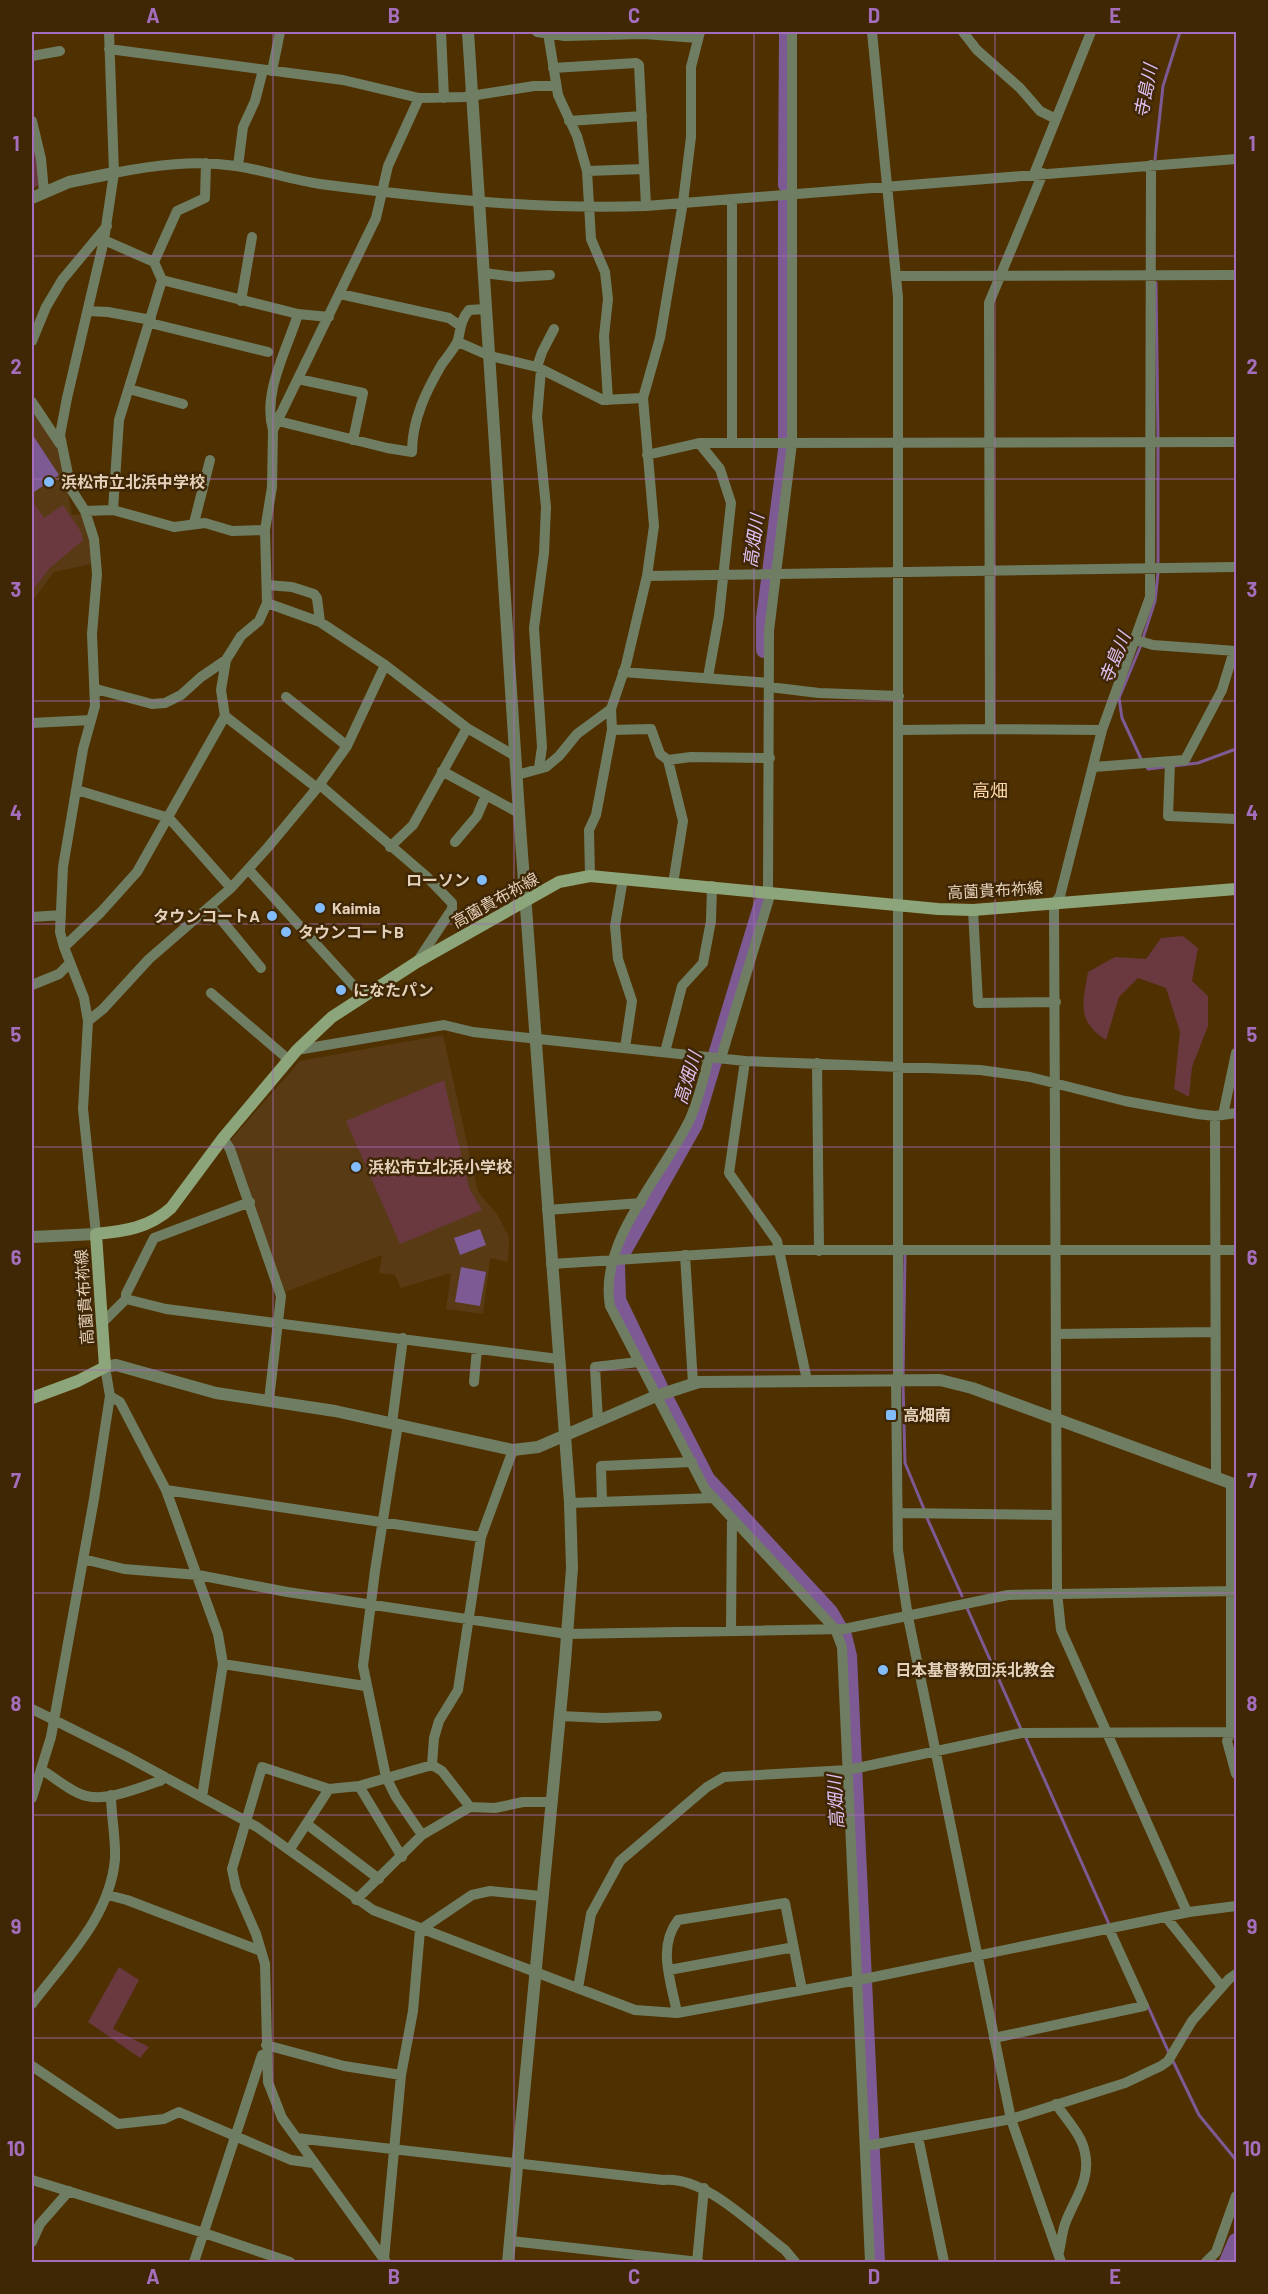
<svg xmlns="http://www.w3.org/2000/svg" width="1268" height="2294" font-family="Barlow,'Noto Sans JP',sans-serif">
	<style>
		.built { fill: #583b14 }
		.green { fill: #6a383f }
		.water { fill: #7d5a94 }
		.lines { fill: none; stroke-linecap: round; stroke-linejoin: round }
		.stream { stroke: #7d5a94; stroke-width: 3 }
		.river { stroke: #7d5a94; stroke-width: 16 }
		.minor { stroke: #6f7e63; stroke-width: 10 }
		.tertiary { stroke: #6f7e63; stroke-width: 12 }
		.secondary { stroke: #8da57a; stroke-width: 12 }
		.grid { fill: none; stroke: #a56ebd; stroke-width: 1.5; stroke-opacity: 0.55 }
		.poi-dot { fill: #83bcfb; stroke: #3f2705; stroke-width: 2 }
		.labels { text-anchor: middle; stroke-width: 5; stroke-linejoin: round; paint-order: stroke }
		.poi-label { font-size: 16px; font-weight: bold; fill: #e4d1bb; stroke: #3f2705; text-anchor: start }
		.street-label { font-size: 16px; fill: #e4d1bb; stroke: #3f2705 }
		.water-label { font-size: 18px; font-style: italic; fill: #dfc1f4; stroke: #3f2705 }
		.neighbourhood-label { font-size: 18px; fill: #ffd8aa; stroke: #3f2705 }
		.neatline { fill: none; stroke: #a56ebd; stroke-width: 2 }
		.grid-label { font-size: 20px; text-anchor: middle; font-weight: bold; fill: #a56ebd }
	</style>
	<rect width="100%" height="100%" fill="#4f3000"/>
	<path class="built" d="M32,407L60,451L72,515L82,514L89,533L92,564L54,572L32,602Z
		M443,1035L478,1192L497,1214L509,1237L508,1262L490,1258L483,1314L446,1309L451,1273L401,1288L395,1275L379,1273L382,1255L285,1292L230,1141L300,1061Z"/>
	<path class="green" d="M32,128L40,184L32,189Z
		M32,500L44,518L63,505L81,532L83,540L50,568L32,591Z
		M1183,936L1198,948L1192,981L1208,996V1026L1192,1067L1189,1097L1174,1089L1180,1032L1166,988L1138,978L1119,997L1106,1040C1076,1021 1083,1002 1088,972L1115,957L1146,959L1161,938Z
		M444,1080L469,1188L482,1210L400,1244L346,1121Z
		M119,1967L139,1980L113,2029L149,2047L140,2058L88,2022Z"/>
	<path class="water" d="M32,434L59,475L34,492L32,489Z
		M480,1229L486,1245L460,1255L454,1238Z
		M461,1267L486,1272L480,1306L455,1302Z"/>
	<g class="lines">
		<path class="stream" d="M1155,159L1163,86L1180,32
			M1156,283L1158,438
			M1158,446V563
			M1143,638L1155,601L1158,573
			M1141,645L1119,698L1122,718L1142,761
			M1146,766L1148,769L1198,763L1236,749
			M903,1377L905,1255
			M903,1383L905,1463L924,1509
			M927,1518L962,1596
			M967,1608L1021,1729
			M1026,1738L1109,1924
			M1147,2004L1169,2053
			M1172,2059L1199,2115L1236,2160"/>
		<path class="river" d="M786,185L787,32
			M764,650V618L786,450V202
			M623,1252L695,1124L762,903
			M617,1265L618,1300L660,1387
			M667,1401L707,1479L830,1612L844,1636L849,1656L877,2262
			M1227,2262L1236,2241"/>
		<path class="minor" d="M441,32L444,98
			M537,32L565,36L644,34L697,38
			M872,32L898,297V1380
			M963,32L977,50L1020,88L1040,111L1056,119
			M548,33L558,95L577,136L587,171L591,239L605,272L608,299L604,336L608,400
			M109,49L343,80L419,98L464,97L534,86H556
			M32,56L60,51
			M553,68L636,63L639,65L646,206
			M272,71L280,32
			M419,98L388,166L376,218L273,430L272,487L265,530L267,603L320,622L385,665L467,728L515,756
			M32,121L41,159L44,192
			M569,121L642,116
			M1151,165L1150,597L1102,730L1060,896L1054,904L1057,1592L1061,1630L1187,1912
			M238,166L243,127L255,101L263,70
			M587,171L644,169
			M114,173C155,165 195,160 236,166C264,170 292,180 320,184C429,198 536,210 646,206L1236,159
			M1043,173L989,303L990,729L1102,730
			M1034,174L1091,32
			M104,240L154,262L162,280
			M154,262L177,211L205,198L206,163
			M484,273L516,277L550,275
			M898,276L1236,275
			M340,294L449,318L459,325
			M241,301L252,237
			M88,311L108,312L151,320
			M150,323L268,352
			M32,341L46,307L62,280L107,226
			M458,342L490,356L537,367L603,400L643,398
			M537,367L542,352L554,329
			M298,379L363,393L353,440
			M129,389L183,404
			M32,402L60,444
			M278,421L387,448L412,452C412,420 426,391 442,364C447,357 455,348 458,340C461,328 460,321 469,310L486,309
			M273,430C262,393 287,350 298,314
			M699,443L720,469L731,503L719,616L708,677
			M732,443V199
			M647,455L699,443L1236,442
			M113,510L119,420L162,280L298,314L329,317
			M85,511L113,510L174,527L205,523L232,531L265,530
			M194,523L210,460
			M647,576L1236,567
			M267,585L292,587L314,594L317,598L320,622
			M1136,640L1153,645L1236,651
			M623,672L769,683
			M769,687L819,693L899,696
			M96,689L152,704L165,703L181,695L201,677L226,660
			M286,697L347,746
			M225,716L317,788
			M32,723L91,720
			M612,730L651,729L660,754L668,760
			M900,730L990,729
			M1170,762L1168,816L1236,819
			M1094,767L1185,760L1222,690L1234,651
			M539,768L542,747L534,628L544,553L546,507L537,417L541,370
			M442,771L519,813
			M517,775L546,767L559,756L577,734L611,709
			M320,785L426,876L452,903V909L417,962
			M77,790L169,818L231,888
			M455,842L477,816L486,795
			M390,847L413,825L467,728
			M249,870L362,995
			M590,876L589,830L596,815L612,730L611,709L626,665L647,576L654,526L643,398L660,338L683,202L691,137V67L700,32
			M623,879L615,926L618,959L632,1001L625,1048
			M673,884L683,821L668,760L691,757L770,758
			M768,891L769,631L792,443V32
			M210,906L261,968
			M973,910L978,1003L1056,1002
			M32,917L61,915
			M64,947L60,932L63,867L83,749L95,706L92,634L97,574L94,539L85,511L71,489L60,435L67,398L104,240L114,173L109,32
			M32,985L59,974L70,963
			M211,993L289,1060
			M88,1021L103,1009L149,959L231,888L269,846L317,788L347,746L385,665
			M297,1050L444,1025L473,1032L745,1061L980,1070L1030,1077L1125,1101L1197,1114L1215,1116L1236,1113
			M665,1052L682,986L703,963L711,921L712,886
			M709,1057C704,1078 698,1100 690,1119C663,1176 598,1241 610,1306L705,1489L835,1629L842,1647L870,2262
			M721,1058L771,892
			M745,1061L729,1173L777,1241L807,1380
			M817,1063L819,1251
			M1223,1115L1236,1053
			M1215,1116L1216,1478
			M223,1138L230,1149L281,1296L269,1400
			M547,1210L641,1203
			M96,1234L83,1109L88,1021L84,998L64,947L101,912L137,872L225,716L221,690L226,660L241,636L259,621L267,603
			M685,1255L693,1383
			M551,1264L778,1250H1236
			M126,1299L166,1309L558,1359
			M104,1321L126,1299V1294L154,1238L250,1202
			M1056,1334L1215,1332
			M896,1380L898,1550L908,1617L1011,2119L1061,2262
			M474,1382L477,1349
			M110,1396L120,1402L166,1490L218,1634L223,1664L202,1797
			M598,1421L595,1367L638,1362
			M392,1423L403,1338
			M398,1424L375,1571L363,1666L386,1777L396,1797L422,1835
			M1231,1483V1732L1227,1741L1236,1774
			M166,1490L481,1537
			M602,1502L601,1466L692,1462
			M570,1503L714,1498
			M899,1513L1056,1515
			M83,1559L124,1569L198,1575L287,1592L567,1634L844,1629L1008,1595L1236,1591
			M731,1631L732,1518
			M223,1664L365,1686
			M32,1709L126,1756L257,1827L373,1910L635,2010L677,2013L869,1978L1189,1912L1236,1906
			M560,1716L603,1718L657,1716
			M432,1765L442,1771L470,1807
			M42,1770C54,1777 65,1787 78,1793C102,1805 136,1788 160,1781L165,1777
			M359,1786L402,1857
			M32,1798L51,1737L94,1499L110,1396L105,1367
			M308,1825L379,1879
			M290,1849L329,1789
			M108,1895L127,1900L261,1951
			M356,1900L422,1835L470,1807L495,1808L523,1802H552
			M1166,1917L1222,1987
			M669,1970L789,1948L793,1950
			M578,1988L591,1914L620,1861L707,1787L724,1777L848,1770L1021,1733L1236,1732
			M32,2004C65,1960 110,1917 115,1859C116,1839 111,1816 111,1795
			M677,2013C671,1981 657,1947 678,1920L785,1903L802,1990
			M994,2038L1144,2006L1109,1929
			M266,2045L344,2066L401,2075
			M32,2066L118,2124L164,2119L179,2112L291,2160L313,2163
			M1056,2104C1066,2119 1082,2135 1085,2153C1091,2181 1074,2199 1065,2224C1062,2233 1061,2243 1059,2252
			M918,2137L944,2262
			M296,2138L663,2180C704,2175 753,2226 785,2250L795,2262
			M866,2146L1011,2119L1125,2083L1161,2066L1168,2061L1192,2021L1229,1979L1236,1974
			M32,2180L204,2233L290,2262
			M511,2241L699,2262
			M32,2242L40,2224L69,2191
			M384,2259L401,2075L413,2011L420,1930L472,1895L490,1891L541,1896
			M194,2262L262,2055
			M386,2262L282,2118L268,2082L265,1964L256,1934L236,1888L232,1869L262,1767L329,1789L359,1786L432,1765L434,1738L439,1721L458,1690L481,1537L513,1450
			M697,2262L704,2188
			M1206,2262L1216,2252L1236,2196"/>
		<path class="tertiary" d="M468,32L519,813L570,1503L572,1568L565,1662L508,2262
			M32,198L69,182L114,173
			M32,1237L96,1234
			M105,1367L116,1365L216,1393L335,1411L513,1450L538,1447L656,1396L699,1382L940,1380L972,1388L1236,1485"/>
		<path class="secondary" d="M32,1398L78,1381L105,1367L96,1234C125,1231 149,1228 171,1208L223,1138L297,1050L332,1017L417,962L559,882L590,876L938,909L973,910L1236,889"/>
	</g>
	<path class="grid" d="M273,32V2262M514,32V2262M754,32V2262M995,32V2262M32,256H1236M32,479H1236M32,701H1236M32,924H1236M32,1147H1236M32,1370H1236M32,1593H1236M32,1815H1236M32,2038H1236"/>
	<g class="poi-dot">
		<circle cx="49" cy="482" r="6"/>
		<circle cx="482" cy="880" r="6"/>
		<circle cx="320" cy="908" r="6"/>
		<circle cx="272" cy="916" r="6"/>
		<circle cx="286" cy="932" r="6"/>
		<circle cx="341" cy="990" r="6"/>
		<circle cx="356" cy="1167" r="6"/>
		<rect x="885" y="1409" width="12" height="12" rx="3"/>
		<circle cx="883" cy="1670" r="6"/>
	</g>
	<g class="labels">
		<g class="poi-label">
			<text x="61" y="488">浜松市立北浜中学校</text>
			<text x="470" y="886" text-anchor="end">ローソン</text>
			<text x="332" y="914">Kaimia</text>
			<text x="260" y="922" text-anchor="end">タウンコートA</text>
			<text x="298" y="938">タウンコートB</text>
			<text x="353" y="996">になたパン</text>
			<text x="368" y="1173">浜松市立北浜小学校</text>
			<text x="903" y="1421">高畑南</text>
			<text x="895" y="1676">日本基督教団浜北教会</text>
		</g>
		<g class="street-label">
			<text transform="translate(995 890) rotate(-3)" y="6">高薗貴布祢線</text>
			<text transform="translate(495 900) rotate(-29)" y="6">高薗貴布祢線</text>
			<text transform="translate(84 1297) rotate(-94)" y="6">高薗貴布祢線</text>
		</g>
		<g class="water-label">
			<text transform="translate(1146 91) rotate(-79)" y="6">寺島川</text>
			<text transform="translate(754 541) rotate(-82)" y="6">高畑川</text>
			<text transform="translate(1115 658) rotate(-68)" y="6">寺島川</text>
			<text transform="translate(688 1078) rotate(-73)" y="6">高畑川</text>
			<text transform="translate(836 1802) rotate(-93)" y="6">高畑川</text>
		</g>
		<g class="neighbourhood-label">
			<text x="990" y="797">高畑</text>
		</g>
	</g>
	<rect width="1268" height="2294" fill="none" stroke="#3f2705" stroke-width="66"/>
	<rect x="33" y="33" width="1202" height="2228" class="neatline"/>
	<g class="grid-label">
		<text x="153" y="23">A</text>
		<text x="394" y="23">B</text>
		<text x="634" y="23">C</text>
		<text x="874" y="23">D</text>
		<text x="1115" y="23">E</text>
		<text x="16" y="151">1</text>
		<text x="1252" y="151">1</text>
		<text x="16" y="374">2</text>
		<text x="1252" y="374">2</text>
		<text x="16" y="597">3</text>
		<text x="1252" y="597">3</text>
		<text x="16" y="820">4</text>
		<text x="1252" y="820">4</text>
		<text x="16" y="1042">5</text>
		<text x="1252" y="1042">5</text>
		<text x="16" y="1265">6</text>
		<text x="1252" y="1265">6</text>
		<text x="16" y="1488">7</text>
		<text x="1252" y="1488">7</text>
		<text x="16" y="1711">8</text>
		<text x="1252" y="1711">8</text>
		<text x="16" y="1934">9</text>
		<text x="1252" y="1934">9</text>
		<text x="16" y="2156">10</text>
		<text x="1252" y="2156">10</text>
		<text x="153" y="2284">A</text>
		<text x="394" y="2284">B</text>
		<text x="634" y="2284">C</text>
		<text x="874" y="2284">D</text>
		<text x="1115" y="2284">E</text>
	</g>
</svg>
